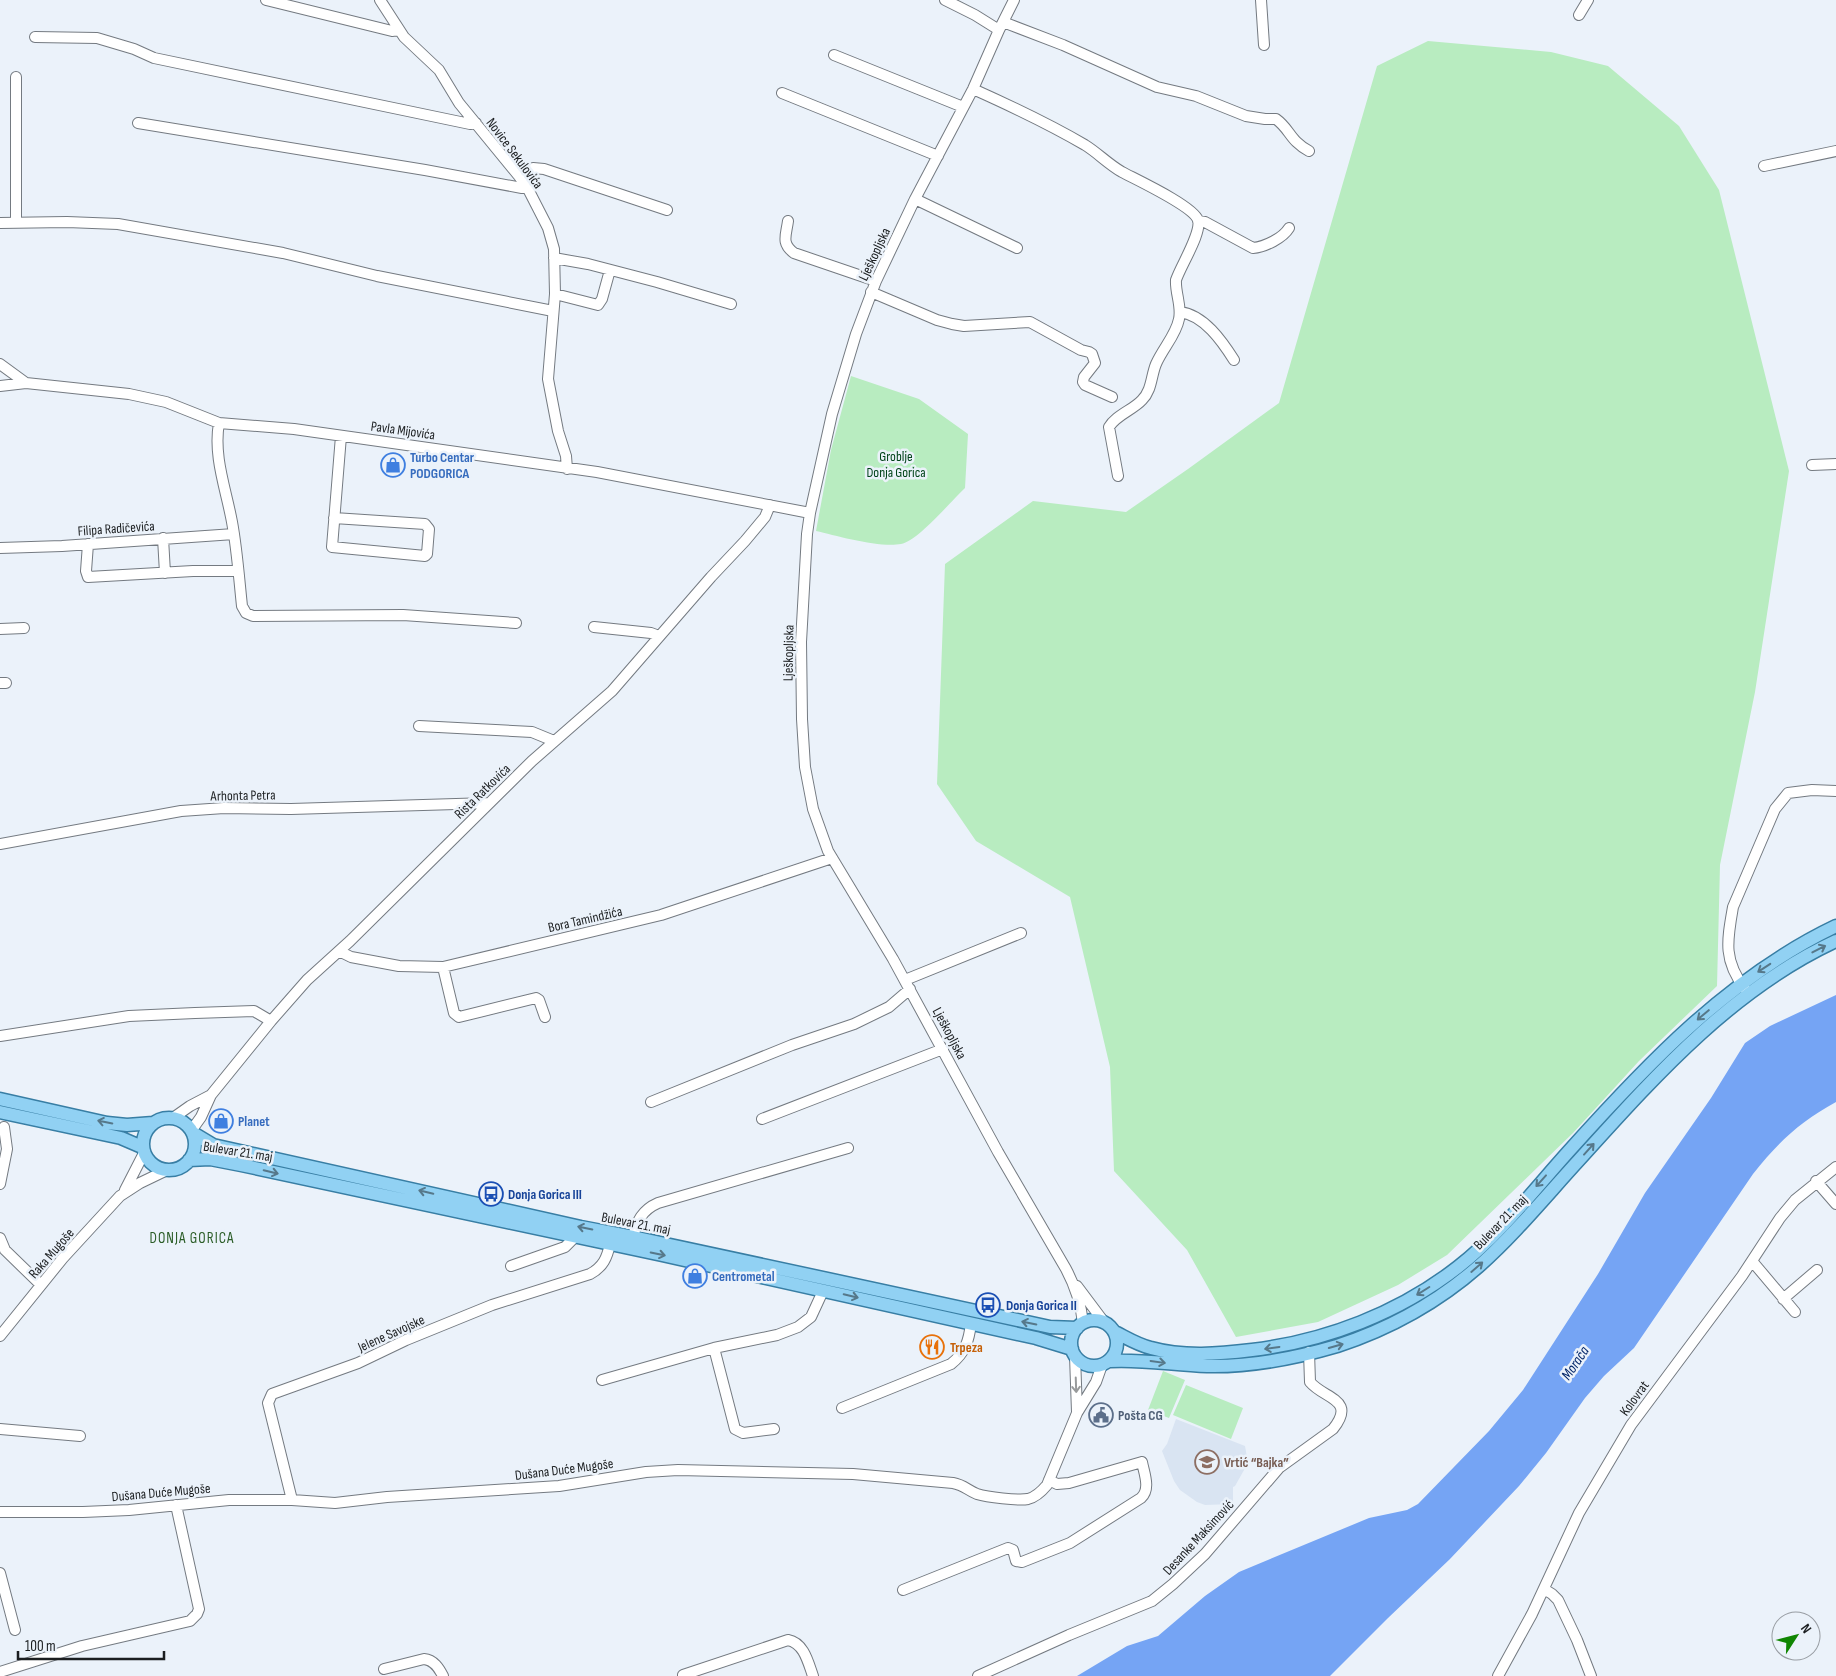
<svg xmlns="http://www.w3.org/2000/svg" width="1836" height="1676" font-family="'Sofia Sans Condensed',sans-serif">
	<style>
		.built { fill: #d9e4f2 }
		.green { fill: #b8ecc0 }
		.water { fill: #75a4f4 }
		.lines { fill: none; stroke-linecap: round; stroke-linejoin: round }
		.minor-casing { stroke: #747a81; stroke-width: 12 }
		.major-casing { stroke: #387ea4; stroke-width: 15 }
		.minor { stroke: #fff; stroke-width: 10 }
		.major { stroke: #91d1f3; stroke-width: 12 }
		.oneway { stroke: #56788a }
		.oneway2 { stroke: #989a9b }
		.labels { text-anchor: middle; stroke-width: 5; stroke-linejoin: round; paint-order: stroke }
		.street-label { font-size: 14px; fill: #1b1e20; stroke: #ebf2fa }
		.park-label { font-size: 14px; fill: #004319; stroke: #ebf2fa }
		.shop-label { font-size: 14px; font-weight: bold; fill: #366cbe; stroke: #ebf2fa; text-anchor: start }
		.transit-label { font-size: 14px; font-weight: bold; fill: #164399; stroke: #ebf2fa; text-anchor: start }
		.food-label { font-size: 14px; font-weight: bold; fill: #c56008; stroke: #ebf2fa; text-anchor: start }
		.service-label { font-size: 14px; font-weight: bold; fill: #4e5e75; stroke: #ebf2fa; text-anchor: start }
		.education-label { font-size: 14px; font-weight: bold; fill: #785e54; stroke: #ebf2fa; text-anchor: start }
		.neighbourhood-label { font-size: 15px; letter-spacing: 1px; fill: #2b5d27; stroke: #ebf2fa }
		.water-label { font-size: 15px; font-style: italic; fill: #002468; stroke: #ebf2fa }
	</style>
	<rect width="100%" height="100%" fill="#ebf2fa"/>
	<path class="built" d="M1176,1419L1245,1446L1248,1463L1235,1486L1233,1487V1504L1205,1505L1197,1502L1180,1490L1174,1481L1162,1451L1167,1444Z"/>
	<path class="green" d="M1428,41L1551,52L1608,66L1679,126L1719,190L1789,471L1755,692L1720,865L1717,986L1639,1061L1573,1133L1447,1255L1398,1285L1318,1322L1236,1337L1187,1250L1114,1171L1110,1067L1070,897L976,841L937,784L945,564L1033,501L1126,512L1188,469L1279,403L1377,66Z
		M851,376L919,399L968,434L965,488C951,501 918,541 901,544C880,548 837,536 816,531L831,450Z
		M1163,1371L1185,1380L1169,1418L1148,1410Z
		M1186,1385L1243,1408L1231,1439L1173,1415Z"/>
	<path class="water" d="M1836,995V1102C1800,1122 1779,1141 1753,1174L1634,1348L1604,1376L1585,1398L1546,1453L1519,1486L1450,1559L1388,1618L1330,1676H1077L1127,1646L1158,1636L1205,1596L1239,1572L1369,1518L1407,1510L1418,1504L1489,1431L1523,1390L1598,1274L1645,1193L1711,1098L1745,1043L1770,1026Z"/>
	<g class="lines">
		<g class="minor-casing">
			<path id="minor" d="M266,0L392,31L399,30
				M380,0L404,37L439,70L459,103L518,175L527,187L548,228L554,249L555,294L548,379L558,431L566,456L567,469
				M945,0L975,15L999,30
				M1014,0L999,30L973,89L915,199L876,281L856,334L832,414L810,513L807,534L801,642L802,719L805,767L813,809L828,851L893,959L998,1152L1066,1269C1075,1286 1081,1304 1083,1323
				M1261,0L1264,45
				M1579,15L1588,0
				M1003,22L1063,45L1157,87L1196,96L1246,116L1265,119H1276C1290,129 1290,141 1309,151
				M35,37L97,38L134,49L154,58L470,124L476,123
				M834,55L963,107
				M973,89C1011,106 1049,124 1085,145C1098,153 1108,164 1122,172C1137,180 1193,206 1198,220C1202,233 1181,265 1176,280C1175,293 1182,306 1179,319C1176,335 1163,348 1156,364C1151,376 1152,390 1142,400C1133,410 1116,415 1109,427L1118,476
				M782,93L938,156
				M138,123L425,170L522,188L527,187
				M1764,166L1836,151
				M518,175L533,168L544,169L667,210
				M915,199L1017,248
				M788,221C786,236 781,243 794,253L876,281
				M1198,221L1205,222L1253,248C1265,247 1283,238 1289,228
				M16,222V77
				M0,223L67,222L118,224L283,253L377,276L553,311
				M554,258L588,264L657,282L731,304
				M871,292L937,320L952,324L964,326L1030,322L1081,350L1089,352L1092,354L1095,363L1084,377L1083,382L1085,385L1112,397
				M555,294L598,305L602,299L610,270
				M1180,312C1204,315 1222,341 1234,360
				M0,364L26,383L129,394L166,402L219,423L294,429L597,472L810,513
				M0,386L26,383
				M219,423C213,456 226,489 232,522C237,549 239,578 242,606L246,613L253,616L403,615L516,623
				M1812,465L1836,464
				M334,518L425,524L429,529L427,554L425,556L332,547L341,436
				M163,538L165,573
				M88,544L86,571L88,577L193,571H238
				M0,548L62,546L234,534
				M594,627L651,633L659,636
				M0,629L24,628
				M0,683H6
				M419,726L532,732L554,741
				M0,844L181,811L224,808L291,809L489,803
				M339,951L351,957L399,966L443,967L661,915L832,858
				M443,967L454,1013L459,1017L536,998L539,1000L545,1017
				M905,980L1021,933
				M1745,989C1723,960 1727,941 1733,907L1775,809L1788,793L1812,790L1836,791
				M0,1036L129,1016L195,1013L254,1011L271,1021
				M651,1102L792,1045L854,1024L889,1007L910,989
				M173,1118L190,1106L211,1095
				M762,1119L943,1049
				M191,1131L201,1117L211,1095L271,1021L307,980L350,941L532,761L612,691L711,577L745,541L765,517L770,505
				M1816,1181L1836,1204
				M0,1184L7,1149L4,1127
				M125,1190L144,1153
				M633,1237C637,1221 642,1210 658,1203L848,1148
				M0,1238L5,1250L41,1285
				M1752,1261L1795,1312
				M511,1266L565,1247L575,1237
				M1077,1286L1104,1322
				M1783,1299L1817,1270
				M0,1336L63,1258L120,1196L140,1183L167,1170
				M714,1348L735,1429L743,1433L774,1429
				M1075,1356L1077,1412
				M602,1380L714,1348L777,1335L798,1327L811,1317L823,1291
				M842,1408L951,1364C965,1353 969,1341 971,1323
				M0,1429L80,1436
				M292,1500L268,1403L272,1394L358,1363L406,1340L492,1305L590,1274C603,1267 607,1258 610,1244
				M0,1512H83L129,1510L229,1500H292L335,1503L387,1497L559,1486L646,1472L678,1470L853,1474L953,1483C964,1485 967,1490 977,1494C987,1497 1018,1501 1028,1499C1036,1497 1042,1491 1047,1485L1077,1413L1096,1382L1102,1365
				M0,1573L15,1630
				M1544,1589L1552,1594L1558,1600L1577,1640L1591,1676
				M903,1590L1008,1548L1013,1550L1016,1561L1022,1562L1070,1543L1141,1498C1151,1489 1144,1473 1142,1462L1069,1483L1057,1484L1049,1480
				M384,1669L424,1659C434,1660 439,1668 443,1676
				M0,1672L82,1646L190,1621L197,1614L199,1609L176,1505
				M683,1675L788,1640C804,1643 808,1662 813,1676
				M978,1676L1069,1635L1152,1601L1173,1584L1205,1554L1279,1468L1333,1429C1357,1399 1324,1399 1310,1382L1309,1352
				M1498,1676L1532,1614L1579,1513L1631,1425L1742,1276L1780,1218L1795,1200L1836,1167"/>
		</g>
		<g class="major-casing">
			<path id="major" d="M0,1099L107,1123L127,1125L153,1123
				M0,1112L121,1138L142,1147
				M143 1144a26 26 0 1 1 52 0a26 26 0 1 1-52 0Z
				M193,1133L213,1145L581,1227L633,1237L1050,1327L1077,1328
				M189,1160L210,1159L241,1165L662,1255L1036,1338L1072,1349
				M1071 1343a23 23 0 1 1 46 0a23 23 0 1 1-46 0Z
				M1115,1332C1127,1338 1138,1345 1151,1348C1183,1357 1220,1354 1252,1350C1326,1341 1399,1313 1458,1267C1500,1234 1533,1191 1568,1152C1646,1065 1729,977 1836,926
				M1110,1361C1142,1359 1174,1365 1207,1366C1250,1367 1296,1358 1337,1346C1389,1329 1438,1302 1479,1266C1515,1234 1546,1196 1579,1160C1655,1076 1732,989 1836,941"/>
		</g>
		<use href="#minor" class="minor"/>
		<use href="#major" class="major"/>
	</g>
	<defs><path id="oneway-shaft" d="M-6 0H5M1.5-3L5.5 0L1.5 3" fill="none" stroke-width="1.6" stroke-linecap="round" stroke-linejoin="round" transform="scale(1.25)"/></defs>
	<g class="oneway">
		<use href="#oneway-shaft" transform="translate(1819 949) rotate(-27)"/>
		<use href="#oneway-shaft" transform="translate(1764 968) rotate(147)"/>
		<use href="#oneway-shaft" transform="translate(1703 1015) rotate(140)"/>
		<use href="#oneway-shaft" transform="translate(105 1122) rotate(-169)"/>
		<use href="#oneway-shaft" transform="translate(1589 1149) rotate(-48)"/>
		<use href="#oneway-shaft" transform="translate(271 1172) rotate(13)"/>
		<use href="#oneway-shaft" transform="translate(1541 1181) rotate(132)"/>
		<use href="#oneway-shaft" transform="translate(426 1192) rotate(-167)"/>
		<use href="#oneway-shaft" transform="translate(585 1228) rotate(-168)"/>
		<use href="#oneway-shaft" transform="translate(658 1254) rotate(12)"/>
		<use href="#oneway-shaft" transform="translate(1477 1267) rotate(-41)"/>
		<use href="#oneway-shaft" transform="translate(1423 1291) rotate(148)"/>
		<use href="#oneway-shaft" transform="translate(851 1296) rotate(13)"/>
		<use href="#oneway-shaft" transform="translate(1029 1323) rotate(-168)"/>
		<use href="#oneway-shaft" transform="translate(1336 1346) rotate(-16)"/>
		<use href="#oneway-shaft" transform="translate(1272 1348) rotate(172)"/>
		<use href="#oneway-shaft" transform="translate(1158 1362) rotate(8)"/>
	</g>
	<use class="oneway2" href="#oneway-shaft" transform="translate(1076 1385) rotate(88)"/>
	<defs>
		<g id="shop-ring" transform="scale(1.25)"><circle r="9.5" fill="#ebf2fa" stroke="#3f7fe0" stroke-width="1.5"/><path d="M-5-2.5h2.3a2.7 3.5 0 0 1 5.4 0H5L5.5 6h-11ZM-1.5-2.5h3a1.5 2.3 0 0 0-3 0Z" fill="#3f7fe0"/></g>
		<g id="bus-ring" transform="scale(1.25)"><circle r="9.5" fill="#ebf2fa" stroke="#1a4fb4" stroke-width="1.5"/><path d="M-5-6H5V4H4V6H2V4H-2V6H-4V4H-5ZM-3.5-4V0h7V-4ZM-3.5 1.2v1.5H-2V1.2ZM2 1.2v1.5H3.5V1.2Z" fill="#1a4fb4"/></g>
		<g id="restaurant-ring" transform="scale(1.25)"><circle r="9.5" fill="#ebf2fa" stroke="#e8710a" stroke-width="1.5"/><path d="M-5-6h1v4h1v-4h1v4h1v-4h1v5L-1.5 .5V6h-2V.5L-5-1ZM5-6V6H3V1.5H1.5Q1.5-4 5-6Z" fill="#e8710a"/></g>
		<g id="civic-ring" transform="scale(1.25)"><circle r="9.5" fill="#ebf2fa" stroke="#5c6f8a" stroke-width="1.5"/><path d="M-.6-6.5H3V-4.5H.6V-3L4-1V1h2V6H-6V1h2V-1L-.6-3ZM-1.2 2.5V6h2.4V2.5Z" fill="#5c6f8a"/></g>
		<g id="school-ring" transform="scale(1.25)"><circle r="9.5" fill="#ebf2fa" stroke="#8d6e63" stroke-width="1.5"/><path d="M0-5L7-2L0 1L-7-2ZM-4 1L0 2.5L4 1V4Q0 6-4 4Z" fill="#8d6e63"/></g>
	</defs>
	<g fill-rule="evenodd">
		<use href="#shop-ring" x="393" y="465"/>
		<use href="#shop-ring" x="221" y="1121"/>
		<use href="#bus-ring" x="491" y="1194"/>
		<use href="#shop-ring" x="695" y="1276"/>
		<use href="#bus-ring" x="988" y="1305"/>
		<use href="#restaurant-ring" x="932" y="1347"/>
		<use href="#civic-ring" x="1101" y="1415"/>
		<use href="#school-ring" x="1207" y="1462"/>
	</g>
	<g class="labels">
		<g class="street-label">
			<text transform="translate(515 153) rotate(53)" y="5">Novice Sekulovića</text>
			<text transform="translate(874 254) rotate(-65)" y="5">Lješkopljska</text>
			<text transform="translate(403 430) rotate(8)" y="5">Pavla Mijovića</text>
			<text transform="translate(116 528) rotate(-4)" y="5">Filipa Radičevića</text>
			<text transform="translate(788 653) rotate(-89)" y="5">Lješkopljska</text>
			<text transform="translate(482 791) rotate(-44)" y="5">Rista Ratkovića</text>
			<text transform="translate(243 795) rotate(-1)" y="5">Arhonta Petra</text>
			<text transform="translate(585 919) rotate(-13)" y="5">Bora Tamindžića</text>
			<text transform="translate(950 1033) rotate(62)" y="5">Lješkopljska</text>
			<text transform="translate(238 1151) rotate(9)" y="5">Bulevar 21. maj</text>
			<text transform="translate(1500 1222) rotate(-46)" y="5">Bulevar 21. maj</text>
			<text transform="translate(636 1223) rotate(11)" y="5">Bulevar 21. maj</text>
			<text transform="translate(51 1253) rotate(-49)" y="5">Raka Mugoše</text>
			<text transform="translate(391 1333) rotate(-24)" y="5">Jelene Savojske</text>
			<text transform="translate(1634 1398) rotate(-54)" y="5">Kolovrat</text>
			<text transform="translate(564 1469) rotate(-7)" y="5">Dušana Duće Mugoše</text>
			<text transform="translate(161 1492) rotate(-5)" y="5">Dušana Duće Mugoše</text>
			<text transform="translate(1198 1537) rotate(-47)" y="5">Desanke Maksimović</text>
		</g>
		<g class="park-label">
			<text x="896" y="461">Groblje<tspan x="896" dy="16">Donja Gorica</tspan></text>
		</g>
		<g class="shop-label">
			<text x="410" y="462">Turbo Centar<tspan x="410" dy="16">PODGORICA</tspan></text>
			<text x="238" y="1126">Planet</text>
			<text x="712" y="1281">Centrometal</text>
		</g>
		<g class="transit-label">
			<text x="508" y="1199">Donja Gorica III</text>
			<text x="1006" y="1310">Donja Gorica II</text>
		</g>
		<g class="food-label">
			<text x="950" y="1352">Trpeza</text>
		</g>
		<g class="service-label">
			<text x="1118" y="1420">Pošta CG</text>
		</g>
		<g class="education-label">
			<text x="1224" y="1467">Vrtić “Bajka”</text>
		</g>
		<g class="neighbourhood-label">
			<text x="192" y="1243">DONJA GORICA</text>
		</g>
		<g class="water-label">
			<text transform="translate(1575 1363) rotate(-56)" y="5">Morača</text>
		</g>
	</g>
	<g transform="translate(1796 1636) rotate(54)"><circle r="24" fill="#ebf2fa" stroke="#989da3"/>
	<path d="M0-4L9 19L0 12L-9 19Z" fill="#108602"/>
	<text y="-8" font-size="14" font-weight="bold" text-anchor="middle" fill="#1b1e20">N</text>
	</g>
	<path d="M18 1651v8h146v-8" fill="none" stroke="#1b1e20" stroke-width="2.5"/>
	<text x="25" y="1651" font-size="15" fill="#1b1e20" stroke="#ebf2fa" stroke-width="4" paint-order="stroke">100 m</text>
</svg>
